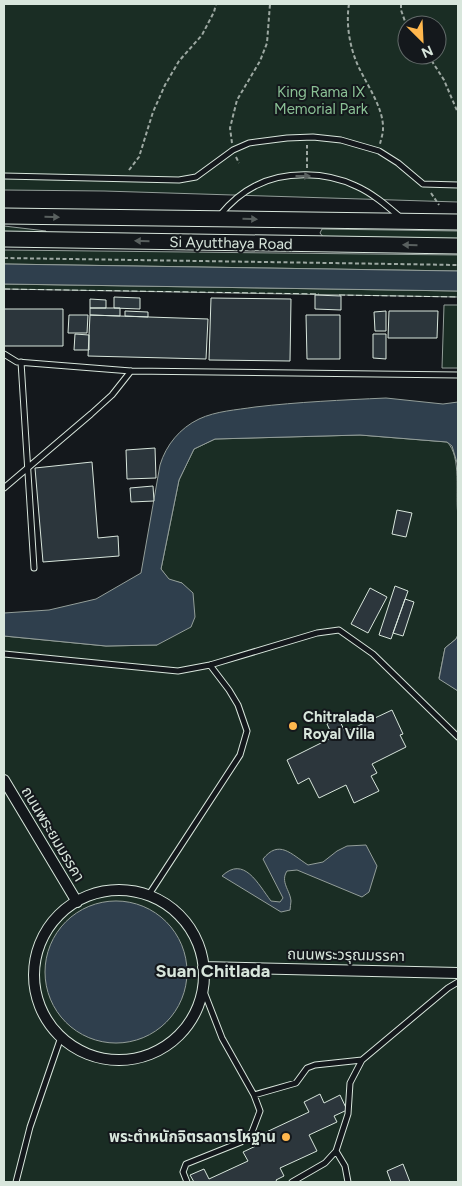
<svg xmlns="http://www.w3.org/2000/svg" width="462" height="1186" font-family="Figtree,'Noto Sans Thai',sans-serif">
	<style>
		.green { fill: #1a2d24; stroke: #939e99; fill-rule: evenodd }
		.water { fill: #2f3f4d; stroke: #939e99 }
		.building { fill: #2c363c; stroke: #d8e6dc }
		.lines { fill: none; stroke-linecap: round; stroke-linejoin: round }
		.lane-casing { stroke: #d8e6dc; stroke-width: 7 }
		.street-casing { stroke: #d8e6dc; stroke-width: 12 }
		.secondary-casing { stroke: #d8e6dc; stroke-width: 17 }
		.path { stroke: #9da8a2; stroke-width: 2; stroke-dasharray: 4 2.5; stroke-linecap: butt }
		.lane { stroke: #14181c; stroke-width: 5 }
		.street { stroke: #14181c; stroke-width: 10 }
		.secondary { stroke: #14181c; stroke-width: 15 }
		.fence { stroke: #d8e6dc; stroke-width: 1; stroke-dasharray: 6 2.5; stroke-linecap: butt }
		.oneway { fill: #59605f }
		.poi-dot { fill: #ffb74d; stroke: #14181c; stroke-width: 2 }
		.labels { text-anchor: middle; stroke-width: 4; stroke-linejoin: round; paint-order: stroke }
		.park-label { font-size: 15px; fill: #8ac095; stroke: #14181c }
		.street-label { font-size: 15px; fill: #d8e6dc; stroke: #14181c }
		.poi-label { font-size: 15px; font-weight: bold; fill: #d8e6dc; stroke: #14181c; text-anchor: start }
		.quarter-label { font-size: 18px; font-weight: bold; fill: #d8e6dc; stroke: #14181c }
	</style>
	<rect width="100%" height="100%" fill="#14181c"/>
	<path class="green" d="M4,4H458V202L104,191L4,190ZM407,25H437V55H407Z
		M4,226L46,231V235L4,234Z
		M322,229L458,231V239L324,238L320,233Z
		M4,250L458,255V271L4,264Z
		M4,284L458,291V297L4,289Z
		M444,305H458V368H442Z
		M360,435L447,442C462,456 455,495 458,516V635L456,639L445,648L439,678L458,691V1182H4V636L106,646L157,645L182,583L169,580L161,569L179,480L194,449L215,439Z"/>
	<path class="water" d="M4,264L458,271V291L4,284Z
		M386,398L443,404L458,402V466L452,446L447,442L360,435L215,439L194,449L179,480L161,569L169,579L182,583L193,593L195,617L191,627L157,645L106,646L4,636V613L49,610L96,599L141,573L160,465C166,445 180,428 199,419C216,411 236,410 255,407C298,402 342,400 386,398Z
		M458,635V691L439,679L445,648L456,639Z
		M366,845L377,866L369,892L362,897L297,870L287,871C280,882 290,890 291,901C291,904 290,907 290,910L281,912L222,876C244,855 258,884 271,901L280,902L283,898L263,859C279,839 291,854 308,865L323,862L337,851L347,846Z
		M45 972a71 71 0 1 1 142 0a71 71 0 1 1-142 0Z"/>
	<path class="building" d="M315,295L341,296V310L315,309Z
		M114,297L140,298V309L114,308Z
		M211,298L291,299L290,361L209,360Z
		M90,299L106,300V308H90Z
		M90,308H120V316L90,315Z
		M4,309H63V346H4Z
		M125,311L148,312V317L125,316Z
		M386,311V331H375L374,312Z
		M389,311H438L437,338H388Z
		M69,315H88L87,333H68Z
		M90,315L208,319L206,359L88,356Z
		M306,315H340V359H307Z
		M75,334L89,335V350H74Z
		M373,334H386V359L373,358Z
		M155,448L156,478L127,479L126,450Z
		M92,462L98,538L118,536L119,556L43,562L35,468Z
		M153,486L154,501L131,502L130,488Z
		M397,510L412,513L406,537L392,534Z
		M395,586L408,591L391,639L379,635Z
		M370,588L387,597L368,633L351,624Z
		M405,599L414,602L403,636L393,633Z
		M392,710L403,734L400,735L406,747L372,764L377,773L371,776L379,791L354,803L346,785L319,798L309,778L298,784L287,760L333,737L327,724L339,719L345,732Z
		M320,1094L324,1103L340,1095L347,1110L334,1116L337,1122L309,1135L317,1151L280,1168L284,1176L276,1180L277,1182H194L190,1175L204,1169L209,1179L248,1161L243,1152L258,1145L256,1142L262,1139L260,1135L309,1112L304,1102Z
		M403,1164L410,1182H391L387,1171Z"/>
	<g class="lines">
		<g class="lane-casing">
			<path id="lane" d="M4,176L179,180L196,177L233,150L249,143L287,138L313,137L341,140L379,151L398,163L423,184L458,185
				M220,215C230,203 241,193 255,186C285,170 327,172 356,186C372,193 386,205 400,217
				M4,354L17,362L131,371L458,375
				M21,362L34,568
				M4,488L91,414L112,395L131,371
				M4,654L178,671L210,665L317,633L339,630L373,654L458,737
				M148,896L240,755L247,731L238,705L229,690L210,665
				M254,1095L296,1083L307,1068L315,1065L362,1060
				M336,1151L345,1166L348,1182
				M16,1182L30,1127L61,1037
				M187,1182L183,1172L186,1164L241,1142L252,1132L260,1111L254,1095L222,1038L203,989
				M292,1182L325,1163L336,1151L348,1114L350,1083L362,1060L448,988L458,982"/>
		</g>
		<g class="street-casing">
			<path id="street" d="M4,780L77,902
				M34 975a85 85 0 1 1 170 0a85 85 0 1 1-170 0Z
				M203,967L458,973"/>
		</g>
		<g class="secondary-casing">
			<path id="secondary" d="M4,216L458,222
				M4,239L458,246"/>
		</g>
		<path class="path" d="M349,4C346,22 349,43 356,61C364,81 384,107 383,129C383,134 381,139 380,144
			M401,4V10L407,27
			M428,55L444,80L458,113
			M232,143L230,128L237,100L260,61L267,43L270,4
			M236,157L239,163
			M307,168V145
			M129,170L139,157L153,112L165,85L179,61L202,35L214,12L216,4
			M431,193L439,205
			M4,258L458,265"/>
		<use href="#lane" class="lane"/>
		<use href="#street" class="street"/>
		<use href="#secondary" class="secondary"/>
		<path class="fence" d="M4,289L319,294
			M339,295L458,297"/>
	</g>
	<defs><path id="oneway-solid" d="M-6-.8H1V-3.2L6.5 0L1 3.2V.8H-6Z" transform="scale(1.25)"/></defs>
	<g class="oneway">
		<use href="#oneway-solid" transform="translate(303 176)"/>
		<use href="#oneway-solid" transform="translate(52 217) rotate(1)"/>
		<use href="#oneway-solid" transform="translate(250 219) rotate(1)"/>
		<use href="#oneway-solid" transform="translate(142 241) rotate(-179)"/>
		<use href="#oneway-solid" transform="translate(410 245) rotate(-179)"/>
	</g>
	<g class="poi-dot">
		<circle cx="293" cy="726" r="5"/>
		<circle cx="286" cy="1137" r="5"/>
	</g>
	<g class="labels">
		<g class="park-label">
			<text x="321" y="97">King Rama IX<tspan x="321" dy="17">Memorial Park</tspan></text>
		</g>
		<g class="street-label">
			<text transform="translate(231 243) rotate(1)" y="5">Si Ayutthaya Road</text>
			<text transform="translate(53 834) rotate(59)" y="5">ถนนพระยมมรรคา</text>
			<text transform="translate(346 955) rotate(1)" y="5">ถนนพระวรุณมรรคา</text>
		</g>
		<g class="poi-label">
			<text x="303" y="722">Chitralada<tspan x="303" dy="17">Royal Villa</tspan></text>
			<text x="276" y="1142" text-anchor="end">พระตำหนักจิตรลดารโหฐาน</text>
		</g>
		<g class="quarter-label">
			<text x="213" y="977">Suan Chitlada</text>
		</g>
	</g>
	<rect width="462" height="1186" fill="none" stroke="#d8e6dc" stroke-width="10"/>
	<g transform="translate(422 40) rotate(156)"><circle r="24" fill="#14181c" stroke="#626a69"/>
	<path d="M0-4L9 19L0 12L-9 19Z" fill="#ffb74d"/>
	<text y="-8" font-size="14" font-weight="bold" text-anchor="middle" fill="#d8e6dc">N</text>
	</g>
</svg>
